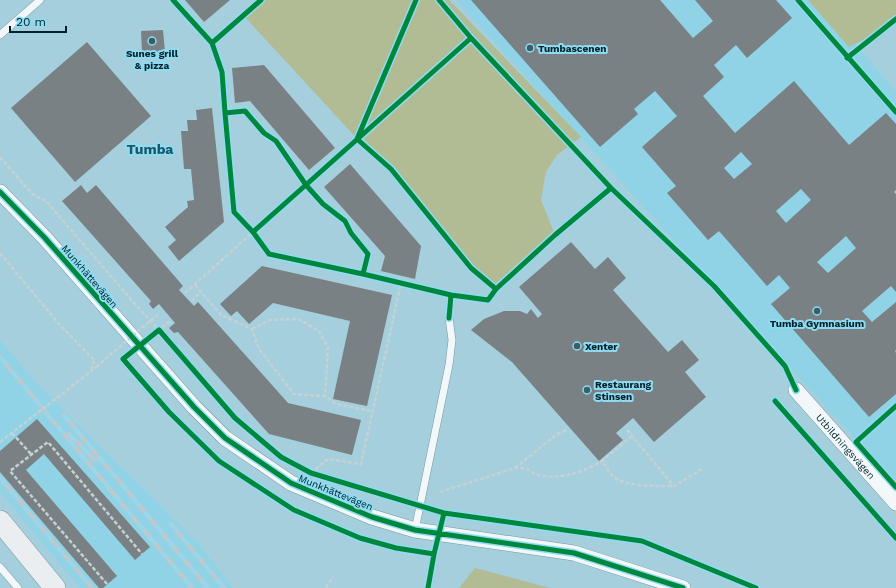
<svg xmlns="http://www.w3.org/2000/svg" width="896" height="588" font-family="'Work Sans',sans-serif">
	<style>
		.built { fill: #90d3e6 }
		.green { fill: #b1bb94 }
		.building { fill: #798184; fill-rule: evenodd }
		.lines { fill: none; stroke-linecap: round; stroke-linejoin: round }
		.lane-casing { stroke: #7697a1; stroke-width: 8 }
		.street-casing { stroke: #7697a1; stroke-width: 16 }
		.secondary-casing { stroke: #7697a1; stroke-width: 22 }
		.path { stroke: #c4d2d6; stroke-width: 2.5; stroke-dasharray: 4 2; stroke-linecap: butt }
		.lane { stroke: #f2f8fa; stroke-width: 7 }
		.street { stroke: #f2f8fa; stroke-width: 15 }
		.secondary { stroke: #eaeef1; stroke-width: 21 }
		.rail-casing { stroke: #bcc9ce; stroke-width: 4.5 }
		.rail { stroke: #8fdcf2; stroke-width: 3; stroke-dasharray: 9; stroke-linecap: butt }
		.path-bridge { stroke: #c4d2d6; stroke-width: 2.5; stroke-dasharray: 4 2; stroke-linecap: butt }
		.cycleway-casing { stroke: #8fdcf2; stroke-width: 8 }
		.cycleway { stroke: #00873e; stroke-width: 5 }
		.poi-dot { fill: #3a5e68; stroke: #8fdcf2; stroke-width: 1.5 }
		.labels { text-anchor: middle; stroke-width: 4; stroke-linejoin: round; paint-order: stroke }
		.poi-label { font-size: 10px; font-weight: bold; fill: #002129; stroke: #8fdcf2; text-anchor: start }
		.street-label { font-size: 10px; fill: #002129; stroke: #8fdcf2 }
		.district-label { font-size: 14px; font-weight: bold; fill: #1b5867; stroke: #8fdcf2 }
	</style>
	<rect width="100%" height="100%" fill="#a5cfdc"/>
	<path class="built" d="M456,0H819L896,92V484Z
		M0,340L36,383L197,542L233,588H80L0,492Z"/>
	<path class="green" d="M261,0H449L581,137L557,155L546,172L541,200L555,235L496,289L243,15Z
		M808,0H896V15L869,37L849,47Z
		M475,568L550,588H459Z"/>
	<path class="building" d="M185,0H230L204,22Z
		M471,0H660L693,38L713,21L695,0H776L792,18L747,58L736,45L714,65L724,77L703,96L735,133L794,81L849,145L886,113L896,124V190L894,192L896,194V292L891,286L862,311L872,322L896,302V350L895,351L896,353V394L869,417L771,304L790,288L779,275L767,286L719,231L708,240L667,193L676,186L642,147L677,116L655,91L634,109L638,114L600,147ZM741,152L752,164L734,179L724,168ZM801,189L811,200L786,223L776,211ZM846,236L856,248L828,273L817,262Z
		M163,30L165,52L142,53L141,31Z
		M87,42L151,116L75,182L11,108Z
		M264,65L335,148L309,170L250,101L235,103L232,68Z
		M212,108L224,222L179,261L168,247L176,240L165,227L188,207L187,201L194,200L191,169H184L181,131H188L187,120H197L196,110Z
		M350,164L421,246L415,279L381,271L385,256L324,187Z
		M81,185L87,193L96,185L183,286L179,290L194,306L198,302L288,403L361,420L352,455L269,434L178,332L174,333L169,328L175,323L159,304L153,309L149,304L151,301L62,201Z
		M571,242L595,269L608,257L626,278L613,290L668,352L682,340L699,360L685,372L706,397L654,442L633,418L616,433L623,440L599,461L512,362L471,330L484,319L504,311H520L527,314L531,309L538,318L542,314L519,287Z
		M262,266L392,295L367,406L333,399L350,321L273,303L249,324L237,311L231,316L220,304Z
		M37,419L150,547L135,560L44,454L26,470L117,576L103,588H99L0,472V451Z"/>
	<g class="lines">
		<g class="lane-casing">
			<path id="lane" d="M0,35L40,0
				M415,530L449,365L452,340L449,318
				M0,567L18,588"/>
		</g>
		<g class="street-casing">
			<g id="street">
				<path d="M0,192L44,237L194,407L225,438L291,483L372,517L415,530L574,553L683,588"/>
				<path id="s1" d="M796,390L896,503"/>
			</g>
		</g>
		<g class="secondary-casing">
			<path id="secondary" d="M0,521L55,588"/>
		</g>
		<path class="path" d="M0,157L32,194L46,201L135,304L159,330L170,321
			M0,253L59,324L95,361L92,364V370
			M195,285L221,315L252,329L259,349L294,394L325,396L336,404L372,411
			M185,293L253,232
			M192,301L201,291
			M252,329L270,320L298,319L319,331L328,348L325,396
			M76,383L96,367
			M627,430L674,486L702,469
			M12,433L31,454
			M632,436L602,461C606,466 609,473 614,477C626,487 658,486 674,486
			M515,468L557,434L567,430
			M311,473L328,459L361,464L401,283
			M440,492L515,468C518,468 524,468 527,469C531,471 534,474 538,475C560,480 584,472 602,461
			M107,584L10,471L48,442L142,554
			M326,588L333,577"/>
		<use href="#lane" class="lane"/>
		<use href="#street" class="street"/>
		<use href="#secondary" class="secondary"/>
		<g class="rail-casing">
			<path id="rail" d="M0,357L192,588
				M64,415L208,588
				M69,434L95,460
				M0,478L92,588
				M171,524L224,588"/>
		</g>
		<use href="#rail" class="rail"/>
		<path class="path-bridge" d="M96,367L157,315
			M0,442L76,383"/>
		<g class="cycleway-casing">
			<path id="cycleway" d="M173,0L212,43L222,72L225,113L245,111L264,133L276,141L306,185L323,204L345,221L351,233L368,254L363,274L451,295L449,318
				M416,0L357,139L391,169L471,268L496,289
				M439,0L471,38L611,188L714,286L785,366L796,390
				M798,0L896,112
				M212,43L261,0
				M847,58L896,19
				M225,113L234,212L253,232L269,254L363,274
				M0,192L44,237L194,407L225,438L291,483L372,517L415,530L574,553L683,588
				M253,232L471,38
				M451,295L488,300L496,289L555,235L611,188
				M775,401L896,538
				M896,406L856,442L896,487
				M434,554L396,548L360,538L294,510L219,461L169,412L123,359L159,330L235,418L281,457L311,473L444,513L642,541L756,588
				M428,588L434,554L444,513"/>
		</g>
		<use href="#cycleway" class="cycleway"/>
	</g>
	<g class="poi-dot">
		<circle cx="152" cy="41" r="4"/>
		<circle cx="530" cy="48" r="4"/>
		<circle cx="817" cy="311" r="4"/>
		<circle cx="577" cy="346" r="4"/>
		<circle cx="587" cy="390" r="4"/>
	</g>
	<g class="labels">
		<g class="poi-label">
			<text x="538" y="52">Tumbascenen</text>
			<text x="152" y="57" text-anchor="middle">Sunes grill<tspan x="152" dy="12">&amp; pizza</tspan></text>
			<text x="817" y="327" text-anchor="middle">Tumba Gymnasium</text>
			<text x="585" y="350">Xenter</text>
			<text x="595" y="388">Restaurang<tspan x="595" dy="12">Stinsen</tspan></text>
		</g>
		<g class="street-label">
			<text transform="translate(90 276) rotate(49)" y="4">Munkhättevägen</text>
			<text dy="4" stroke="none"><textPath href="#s1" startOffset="75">Utbildningsvägen</textPath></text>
			<text transform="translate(336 492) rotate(22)" y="4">Munkhättevägen</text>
		</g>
		<g class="district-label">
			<text x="150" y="154">Tumba</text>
		</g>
	</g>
	<path d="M10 26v6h56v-6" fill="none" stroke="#002129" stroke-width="2"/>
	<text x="16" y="26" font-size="12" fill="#002129" stroke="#8fdcf2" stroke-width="3" paint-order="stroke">20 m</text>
</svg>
